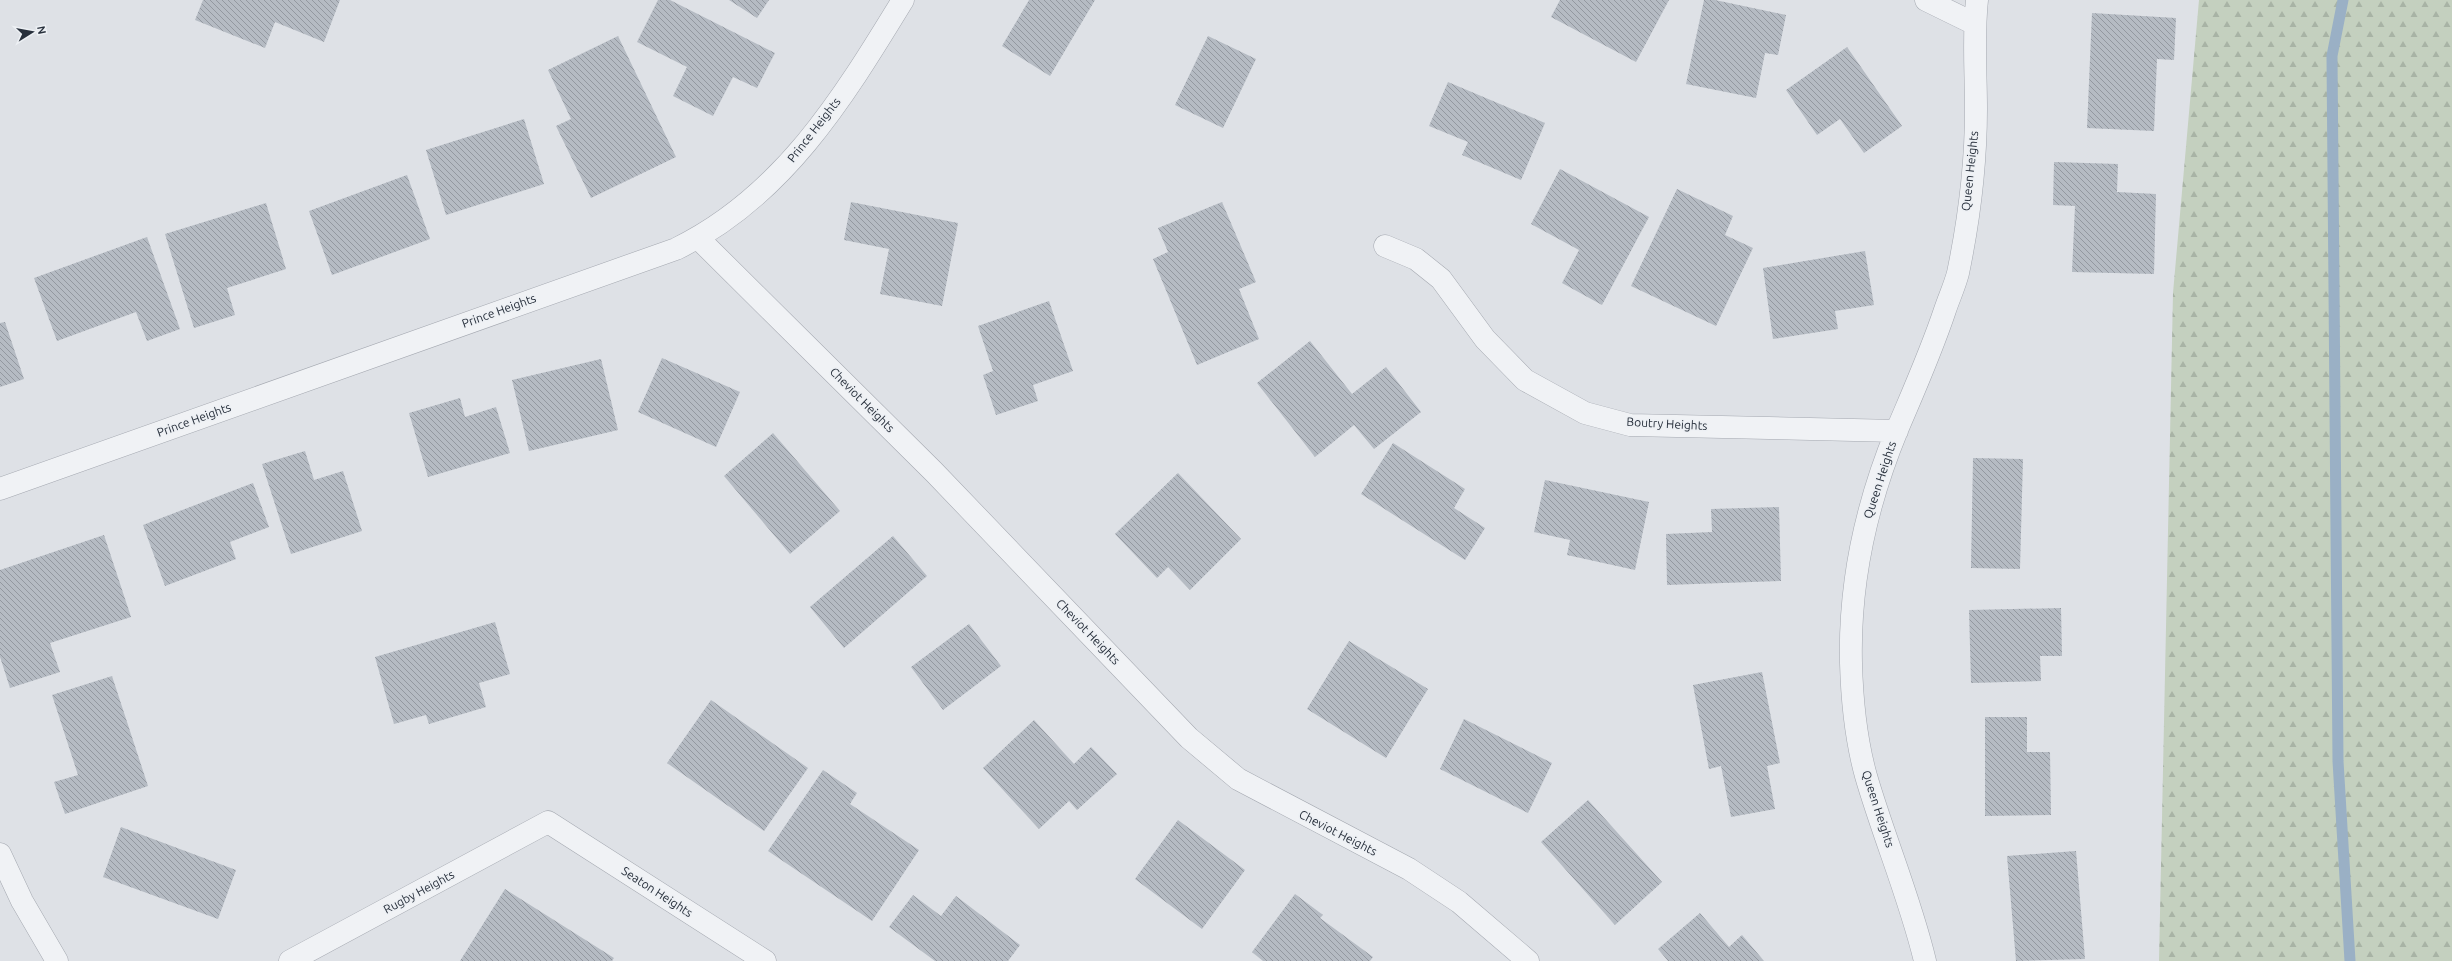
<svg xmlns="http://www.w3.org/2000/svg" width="2452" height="961" font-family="Ubuntu,sans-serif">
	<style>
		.forest { fill: url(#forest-firs) }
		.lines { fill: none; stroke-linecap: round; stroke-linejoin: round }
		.stream { stroke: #9ab0c5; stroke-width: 11 }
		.building { fill: url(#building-back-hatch) }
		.minor-casing { stroke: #a4a8b0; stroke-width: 23 }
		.minor { stroke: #f0f2f5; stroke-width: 22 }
		.labels { text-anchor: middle; stroke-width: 3; stroke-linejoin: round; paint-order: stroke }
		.street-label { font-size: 12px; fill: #28303c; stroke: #edf0f4 }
	</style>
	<defs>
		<pattern id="forest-firs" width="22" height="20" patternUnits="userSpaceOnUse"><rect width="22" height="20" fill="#c4d0bf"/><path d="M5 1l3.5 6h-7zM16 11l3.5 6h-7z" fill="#a8b3a5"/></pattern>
		<pattern id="building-back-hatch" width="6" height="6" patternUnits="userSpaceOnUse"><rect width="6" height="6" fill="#b5bbc3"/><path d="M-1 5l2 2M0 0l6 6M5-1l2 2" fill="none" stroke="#9398a0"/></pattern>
	</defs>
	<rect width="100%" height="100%" fill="#dee1e6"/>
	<path class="forest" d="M2199,0H2452V961H2159L2173,293Z"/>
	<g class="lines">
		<path class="stream" d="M2343,0L2332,56L2338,761L2350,961"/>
	</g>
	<path class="building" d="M203,0H340L324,42L275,22L265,48L195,20Z
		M658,0H670L775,53L757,88L733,77L713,116L673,96L687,67L637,42Z
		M729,0H769L757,18Z
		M1029,0H1095L1050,76L1002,46Z
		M1560,0H1669L1636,62L1551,17Z
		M1704,0H1715L1786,15L1778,55L1765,53L1756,98L1686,84Z
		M2092,13L2176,18L2174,60L2157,59L2154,131L2087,128Z
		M618,36L676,157L591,198L556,126L571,119L548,70Z
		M1208,36L1256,59L1223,128L1175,105Z
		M1847,47L1902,126L1864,153L1840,119L1817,135L1786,90Z
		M1448,82L1545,123L1521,180L1462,155L1468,142L1429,126Z
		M524,119L544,184L446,215L426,150Z
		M2054,162L2118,164L2117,192L2156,194L2154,274L2072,272L2075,206L2053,205Z
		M1560,169L1649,217L1602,305L1562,283L1579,250L1531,224Z
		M407,175L430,239L332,275L309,211Z
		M1677,189L1733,216L1725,235L1753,248L1716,326L1631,286Z
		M851,202L958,223L942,306L880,294L889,249L844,240Z
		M1222,202L1256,282L1239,289L1259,339L1197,365L1153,259L1168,252L1158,228Z
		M266,203L286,269L227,288L235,315L194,328L165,234Z
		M147,237L180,329L147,341L136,312L57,341L34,278Z
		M1865,251L1874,305L1835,311L1838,329L1773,339L1763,268Z
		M1049,301L1073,371L1033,385L1038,401L996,415L983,375L993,371L978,326Z
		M5,322L24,379L0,387V323Z
		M1310,341L1352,394L1386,367L1421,412L1374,449L1354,425L1315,457L1257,383Z
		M662,358L740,392L716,447L638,412Z
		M601,359L618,430L529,451L512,380Z
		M460,398L465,417L496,407L510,453L428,477L409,413Z
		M773,433L840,511L790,554L724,476Z
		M1393,443L1465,489L1454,508L1485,528L1465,560L1361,494Z
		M305,451L314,480L343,471L362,531L291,554L262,464Z
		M1973,458L2023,459L2020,569L1971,568Z
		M1178,473L1241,539L1190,590L1168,567L1157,578L1115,534Z
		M1545,480L1649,502L1635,570L1567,555L1570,540L1534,532Z
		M253,483L269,527L230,542L236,559L165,586L143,525Z
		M1779,507L1781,581L1667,585L1666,534L1712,532L1711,509Z
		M104,535L131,617L50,643L60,672L10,688L0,657V570Z
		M893,536L927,576L844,648L810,607Z
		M2061,608L2062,656H2040L2041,681L1971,683L1969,610Z
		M495,622L510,674L479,683L486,707L429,724L426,715L394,724L375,657Z
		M969,624L1001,666L943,710L911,667Z
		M1349,641L1428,689L1386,758L1307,709Z
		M1762,672L1780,763L1767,766L1775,809L1731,817L1721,766L1709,769L1693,685Z
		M112,676L148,786L65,814L54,782L78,775L52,695Z
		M711,700L808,768L764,831L667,763Z
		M1985,717H2027V752H2050L2051,815L1985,816Z
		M1464,719L1552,763L1528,813L1440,769Z
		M1034,720L1074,764L1091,747L1117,774L1077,810L1069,801L1039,829L983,768Z
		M823,770L857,793L850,804L919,850L872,921L768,851Z
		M1588,800L1662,882L1615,925L1541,842Z
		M1178,820L1245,870L1202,929L1135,879Z
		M121,827L236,870L218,919L103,877Z
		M2076,851L2085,959L2016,961L2007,856Z
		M505,889L614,958L612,961H460Z
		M1295,894L1323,915L1320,918L1373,957L1370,961H1263L1252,952Z
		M913,895L941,916L956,896L1020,945L1008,961H935L889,927Z
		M1700,913L1729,947L1742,935L1764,961H1668L1658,949Z"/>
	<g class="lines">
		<g class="minor-casing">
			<path id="minor" d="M1926,0L1975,24
				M698,238L934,472L1189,738L1238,779L1409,869L1459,902L1528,961
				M1385,246L1416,259L1441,279L1485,339L1525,380L1585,413L1630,425L1897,431
				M0,489L676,249C783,197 843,98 903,0
				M0,854L22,901L57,961
				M290,961L548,822L765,961
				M1925,961C1910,898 1884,838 1866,776C1856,740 1852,700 1851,663C1849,582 1866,505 1897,430C1914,390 1931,352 1945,310C1949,298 1955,285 1958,273C1969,220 1976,163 1976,109C1976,73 1973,36 1977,0"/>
		</g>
		<use href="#minor" class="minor"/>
	</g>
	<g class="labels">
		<g class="street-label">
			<text transform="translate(814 130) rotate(-52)" y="4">Prince Heights</text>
			<text transform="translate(1970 171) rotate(-84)" y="4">Queen Heights</text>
			<text transform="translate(499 311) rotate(-20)" y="4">Prince Heights</text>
			<text transform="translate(862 400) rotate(45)" y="4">Cheviot Heights</text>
			<text transform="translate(194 420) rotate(-20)" y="4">Prince Heights</text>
			<text transform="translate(1667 424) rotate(3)" y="4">Boutry Heights</text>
			<text transform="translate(1880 480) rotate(-72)" y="4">Queen Heights</text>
			<text transform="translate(1088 632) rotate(46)" y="4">Cheviot Heights</text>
			<text transform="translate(1878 809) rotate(72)" y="4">Queen Heights</text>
			<text transform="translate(1338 833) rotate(27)" y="4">Cheviot Heights</text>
			<text transform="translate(419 892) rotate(-28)" y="4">Rugby Heights</text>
			<text transform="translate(657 892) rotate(33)" y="4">Seaton Heights</text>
		</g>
	</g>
	<g transform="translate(32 32) rotate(79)" stroke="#edf0f4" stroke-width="3" paint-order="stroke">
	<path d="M0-3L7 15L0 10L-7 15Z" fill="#28303c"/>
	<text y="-6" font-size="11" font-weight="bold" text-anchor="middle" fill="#28303c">N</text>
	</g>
</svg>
